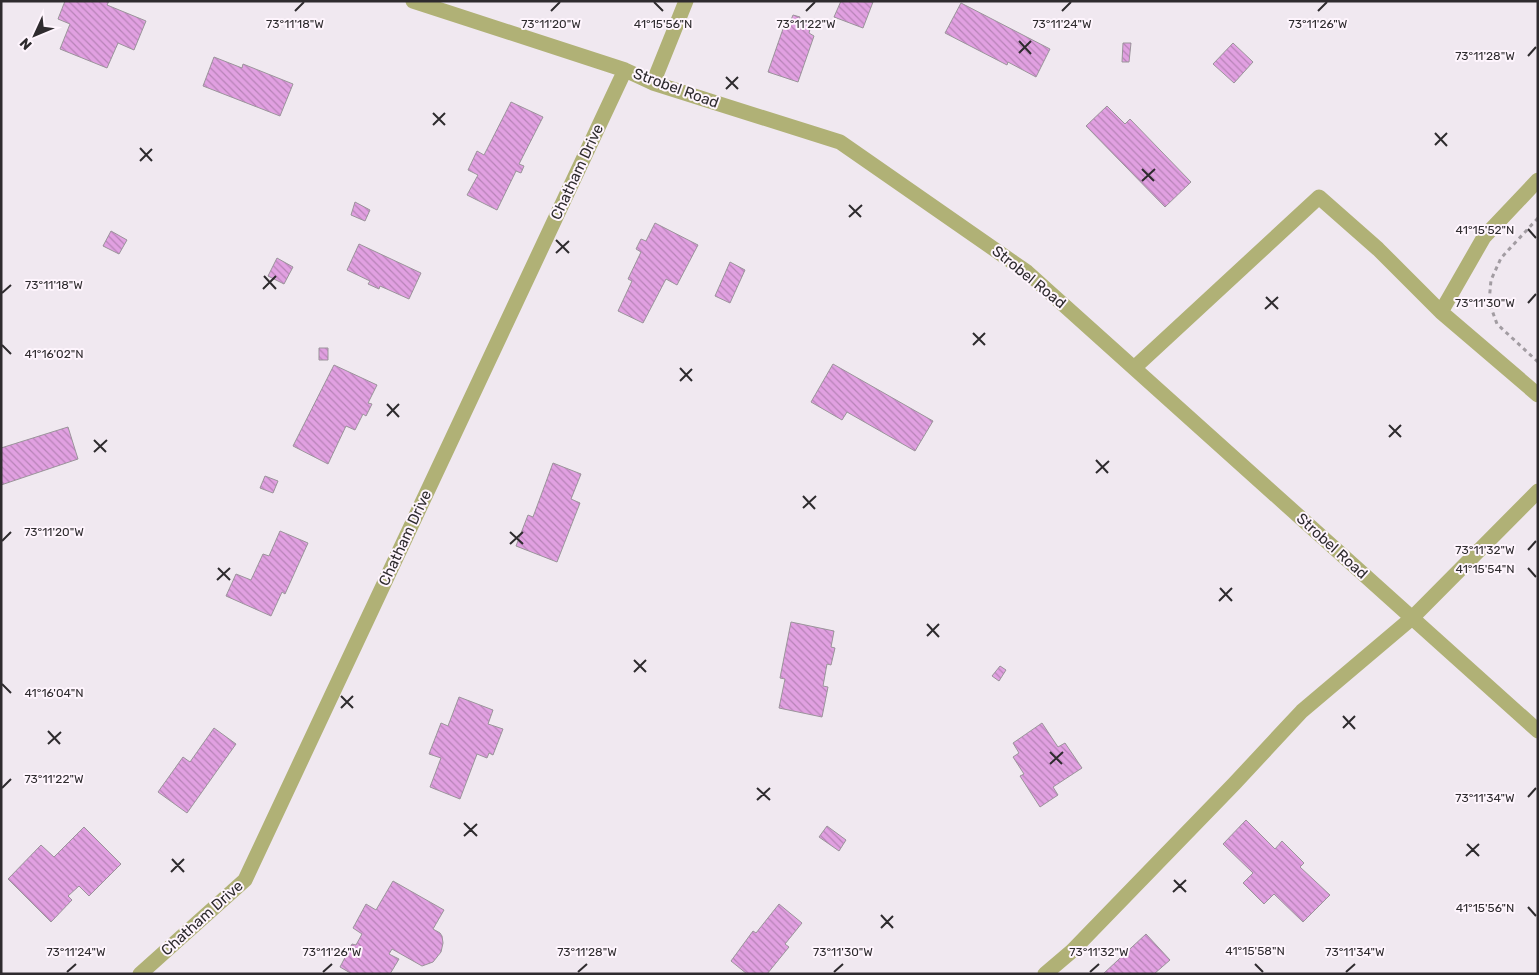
<svg xmlns="http://www.w3.org/2000/svg" width="1539" height="975" font-family="Rubik,sans-serif">
	<style>
		.building { fill: url(#building-back-hatch); stroke: #9b949b }
		.lines { fill: none; stroke-linecap: round; stroke-linejoin: round }
		.path { stroke: #a29ca2; stroke-width: 3; stroke-dasharray: 4 4; stroke-linecap: butt }
		.minor { stroke: #b0b176; stroke-width: 15 }
		.ticks { fill: none; stroke: #2e2b2e; stroke-width: 2 }
		.labels { text-anchor: middle; stroke-width: 4; stroke-linejoin: round; paint-order: stroke }
		.street-label { font-size: 15px; fill: #2e2b2e; stroke: #fef5fd }
		.ticks-label { font-size: 12px; text-anchor: middle; fill: #2e2b2e; stroke: #fef5fd; stroke-width: 4; stroke-linejoin: round; paint-order: stroke }
	</style>
	<defs>
		<pattern id="building-back-hatch" width="6" height="6" patternUnits="userSpaceOnUse" patternTransform="scale(1.25)"><rect width="6" height="6" fill="#e1a0e1"/><path d="M-1 5l2 2M0 0l6 6M5-1l2 2" fill="none" stroke="#b783b7"/></pattern>
	</defs>
	<rect width="100%" height="100%" fill="#f0e8f0"/>
	<path class="building" d="M65,1H109L107,5L146,21L134,50L118,43L107,68L60,49L70,24L58,19Z
		M841,1L873,2L863,28L834,17Z
		M961,3L1050,49L1036,77L1008,62L1007,65L945,33Z
		M793,15L800,17L799,20L811,25L809,33L814,36L798,82L768,72L784,26L788,27Z
		M1123,43H1131L1129,62H1122Z
		M1233,43L1253,62L1234,83L1213,64Z
		M214,57L242,68L243,64L293,84L280,116L203,86Z
		M511,102L543,117L519,164L524,166L521,173L516,171L497,210L467,195L478,175L468,170L477,151L484,155Z
		M1107,106L1125,124L1130,119L1191,182L1165,207L1086,126Z
		M355,202L370,210L365,221L351,215Z
		M655,223L698,245L677,285L666,279L643,323L618,311L632,281L628,279L641,252L636,249L641,239L646,241Z
		M111,231L127,240L119,254L103,246Z
		M359,244L421,273L409,299L380,286L379,289L368,284L370,281L347,270Z
		M277,258L293,267L284,284L268,276Z
		M730,262L745,270L730,303L715,296Z
		M319,348H328V360H319Z
		M833,364L933,421L915,451L847,412L842,420L811,402Z
		M334,365L377,385L368,403L372,404L366,416L363,414L355,430L346,426L328,464L293,446Z
		M68,427L78,459L1,485V448Z
		M553,463L581,474L571,499L580,503L557,562L516,546L528,515L533,517Z
		M265,476L278,481L273,493L260,488Z
		M280,531L308,543L285,594L282,592L271,616L226,596L236,574L251,580L263,554L269,556Z
		M791,622L834,631L831,647L835,648L831,665L827,664L823,686L828,687L822,717L779,708L785,679L780,678Z
		M1000,666L1006,670L999,681L992,676Z
		M459,697L493,710L488,724L503,729L493,755L489,753L487,758L477,754L460,799L430,787L441,758L429,754L441,723L448,726Z
		M1042,723L1058,747L1065,743L1082,768L1053,787L1058,795L1040,807L1020,776L1024,774L1013,757L1019,753L1013,743Z
		M214,728L236,744L187,813L158,792L183,757L190,762Z
		M1246,820L1275,849L1282,841L1304,863L1300,867L1330,895L1303,922L1274,894L1264,904L1243,883L1253,873L1223,844Z
		M827,826L846,840L839,851L819,837Z
		M84,827L121,864L89,896L79,886L68,896L72,900L51,922L8,879L41,845L54,857Z
		M393,881L444,910L433,929L440,933L442,936L443,943L441,952L433,962L422,966L392,949L389,954L399,959L390,974H352L340,967L352,944L356,945L362,934L353,928L366,904L376,910Z
		M779,904L802,923L785,944L789,947L767,974H747L731,961L753,931L756,933Z
		M1146,934L1170,960L1154,974H1103Z"/>
	<g class="lines">
		<path class="path" d="M1538,218L1501,258L1491,280L1489,302L1497,324L1538,362"/>
		<path class="minor" d="M413,1L625,70L653,83L840,142L1027,272L1538,731
			M653,83L686,1
			M1538,180L1484,237L1441,312L1538,395
			M1134,368L1319,197L1378,249L1441,312
			M140,974L245,880L625,70
			M1045,974L1072,951L1234,784L1302,711L1412,618L1538,491"/>
	</g>
	<path class="ticks" d="M654,2L663,11M295,11L304,2M551,11L560,2M806,11L815,2M1062,11L1071,2M1318,11L1327,2M1019,41L1031,54M1019,53L1031,41M1528,56L1536,47M726,77L738,89M726,89L738,77M433,113L445,125M433,125L445,113M1435,133L1447,146M1435,145L1447,133M140,148L152,161M140,161L152,149M1142,169L1154,181M1142,181L1155,169M849,205L861,217M849,217L862,205M1528,229L1536,238M556,240L569,253M556,253L569,241M264,276L276,289M263,289L276,276M2,293L11,285M1266,297L1278,309M1528,303L1536,294M1265,309L1278,297M973,333L985,345M2,345L11,354M973,345L985,333M680,368L692,381M680,381L692,369M387,404L399,417M387,416L399,404M1389,425L1401,437M1389,437L1401,425M94,440L106,452M94,452L107,440M1096,460L1108,473M1096,473L1109,461M803,496L815,509M803,508L816,496M510,532L523,544M2,541L11,532M510,544L523,532M1528,550L1536,541M218,568L230,580M1528,568L1536,577M217,580L230,568M1220,588L1232,601M1219,601L1232,588M927,624L939,637M927,636L939,624M634,660L646,672M634,672L646,660M2,684L11,693M341,696L353,708M341,708L353,696M1343,716L1355,729M1343,728L1355,716M48,731L60,744M48,744L61,732M1050,752L1062,764M1050,764L1063,752M2,788L11,779M757,788L770,800M1528,797L1536,788M757,800L770,788M464,823L477,836M464,836L477,824M1467,844L1479,856M1466,856L1479,844M172,859L184,872M171,872L184,859M1174,880L1186,892M1173,892L1186,880M1528,907L1536,916M881,915L893,928M881,928L893,916M1255,964L1263,972M67,972L76,964M323,972L332,964M578,972L587,964M834,972L843,964M1090,972L1099,964M1346,972L1355,964"/>
	<g class="labels">
		<g class="street-label">
			<text transform="translate(676 88) rotate(20)" y="5">Strobel Road</text>
			<text transform="translate(577 172) rotate(-65)" y="5">Chatham Drive</text>
			<text transform="translate(1029 277) rotate(39)" y="5">Strobel Road</text>
			<text transform="translate(405 538) rotate(-65)" y="5">Chatham Drive</text>
			<text transform="translate(1332 546) rotate(42)" y="5">Strobel Road</text>
			<text transform="translate(202 918) rotate(-42)" y="5">Chatham Drive</text>
		</g>
	</g>
	<g class="ticks-label">
		<text x="295" y="28">73°11'18"W</text>
		<text x="551" y="28">73°11'20"W</text>
		<text x="806" y="28">73°11'22"W</text>
		<text x="1062" y="28">73°11'24"W</text>
		<text x="1318" y="28">73°11'26"W</text>
		<text x="663" y="28">41°15'56"N</text>
		<text x="1485" y="60">73°11'28"W</text>
		<text x="1485" y="234">41°15'52"N</text>
		<text x="54" y="289">73°11'18"W</text>
		<text x="1485" y="307">73°11'30"W</text>
		<text x="54" y="358">41°16'02"N</text>
		<text x="54" y="536">73°11'20"W</text>
		<text x="1485" y="554">73°11'32"W</text>
		<text x="1485" y="573">41°15'54"N</text>
		<text x="54" y="697">41°16'04"N</text>
		<text x="54" y="783">73°11'22"W</text>
		<text x="1485" y="802">73°11'34"W</text>
		<text x="1485" y="912">41°15'56"N</text>
		<text x="1255" y="955">41°15'58"N</text>
		<text x="76" y="956">73°11'24"W</text>
		<text x="332" y="956">73°11'26"W</text>
		<text x="587" y="956">73°11'28"W</text>
		<text x="843" y="956">73°11'30"W</text>
		<text x="1099" y="956">73°11'32"W</text>
		<text x="1355" y="956">73°11'34"W</text>
	</g>
	<rect width="1539" height="975" fill="none" stroke="#2e2b2e" stroke-width="5"/>
	<g transform="translate(35 35) rotate(226)" stroke="#fef5fd" stroke-width="4" paint-order="stroke">
	<path d="M0-4L9 19L0 12L-9 19Z" fill="#2e2b2e"/>
	<text y="-8" font-size="14" font-weight="bold" text-anchor="middle" fill="#2e2b2e">N</text>
	</g>
</svg>
